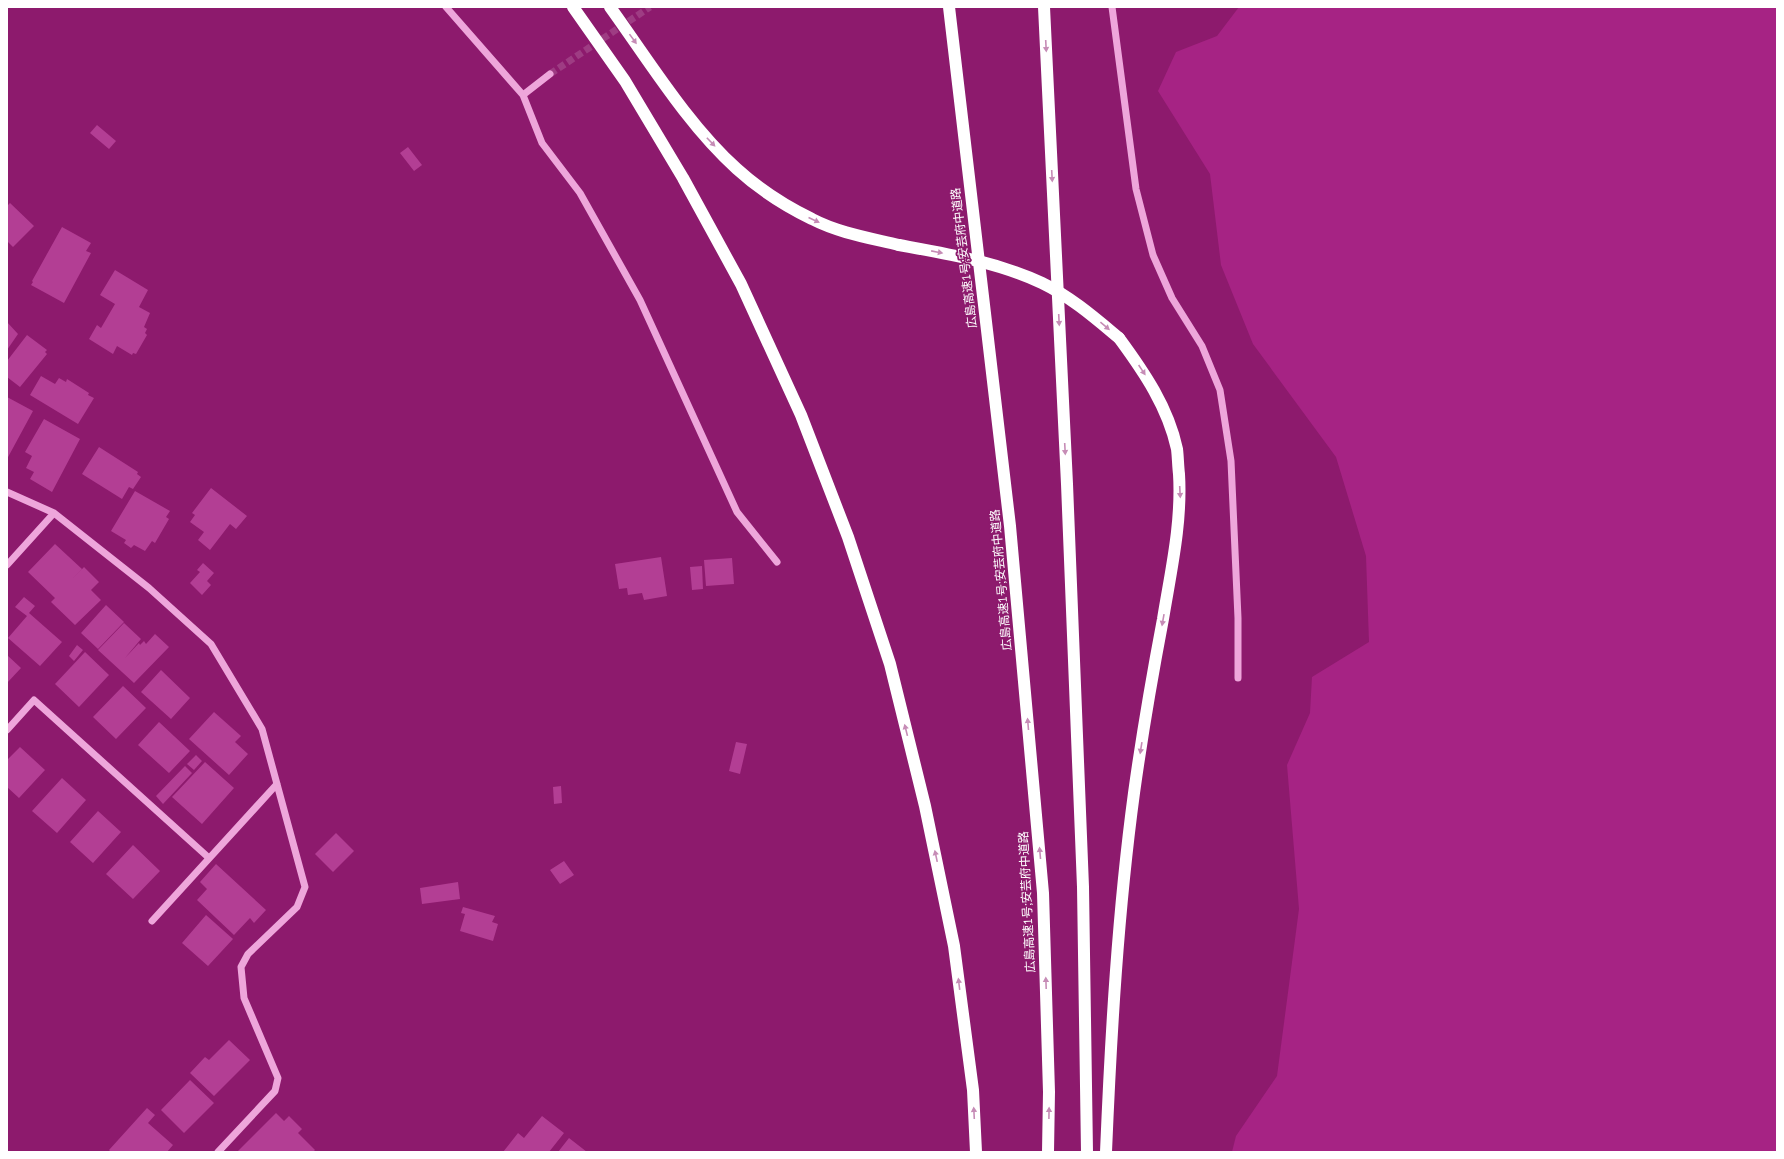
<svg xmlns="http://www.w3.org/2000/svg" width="1784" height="1159" font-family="'PT Sans','Noto Sans JP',sans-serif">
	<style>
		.green { fill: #a62384 }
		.building { fill: #b33e94 }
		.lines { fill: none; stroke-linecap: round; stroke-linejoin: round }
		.minor-tunnel { stroke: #9e3c83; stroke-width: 7; stroke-dasharray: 7 3.5; stroke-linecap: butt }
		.minor { stroke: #eea6db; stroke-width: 7 }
		.highway { stroke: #fff; stroke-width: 12 }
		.highway-bridge { stroke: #fff; stroke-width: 12 }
		.oneway { fill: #c68cb6 }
		.labels { text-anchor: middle; stroke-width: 3.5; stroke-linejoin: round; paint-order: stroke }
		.street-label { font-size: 12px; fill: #fff; stroke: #8d1a6d }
	</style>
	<rect width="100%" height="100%" fill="#8d1a6d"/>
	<path class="green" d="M1239,7H1777V1152H1232L1236,1136L1277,1076L1299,909L1287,765L1310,713L1312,677L1369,642L1366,556L1336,457L1253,344L1221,265L1210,174L1158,91L1176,52L1217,36Z"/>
	<path class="building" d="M97,125L116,141L109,149L90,133Z
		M408,147L422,165L414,171L400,153Z
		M10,203L34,226L13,247L7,241V206Z
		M62,227L91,243L86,251L91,253L64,303L31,285L33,282L32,281Z
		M115,270L148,290L139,307L150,313L144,327L147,329L145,333L147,335L136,354L133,353L132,355L117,346L113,354L89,339L97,325L101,328L115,304L100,295Z
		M7,322L18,334L7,350Z
		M27,335L47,350L45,352L47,354L20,387L7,377V361Z
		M41,376L55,384L59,378L66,382L67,379L89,393L88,395L94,398L78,424L30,395Z
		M7,397L33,411L7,459Z
		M44,419L80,439L52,492L30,479L34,472L26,468L32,456L25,452Z
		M99,447L138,472L137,474L141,477L133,489L129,487L122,499L82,474Z
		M211,488L247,516L236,529L230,524L210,550L198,540L204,532L190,522L195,515L192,513Z
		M135,491L170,511L166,517L169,519L155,543L152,541L145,551L134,545L131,548L124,543L126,540L111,531Z
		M55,544L82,569L67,585L84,567L99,582L91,590L101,600L75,625L51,602L55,598L28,572Z
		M661,557L667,596L644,600L642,593L628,595L627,588L619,589L615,564Z
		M732,558L734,584L706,586L704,560Z
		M203,563L214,573L207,581L211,585L202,595L190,583L200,572L197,570Z
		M702,566L703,589L692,590L690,567Z
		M24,597L35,606L29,613L62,642L40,666L8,638L27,616L15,607Z
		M106,605L124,622L98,649L81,633Z
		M124,623L141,639L125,658L139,643L140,645L144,641L146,644L155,634L169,647L134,683L98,650Z
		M77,645L83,650L74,661L69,656Z
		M85,652L109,675L79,707L55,684Z
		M7,655L21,668L7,683Z
		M161,670L190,698L171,719L141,692Z
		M123,686L146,708L116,739L93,717Z
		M214,712L241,736L235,742L248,754L229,775L189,739Z
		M159,722L190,751L169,773L138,745Z
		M736,742L747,744L740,774L729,771Z
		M20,747L45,770L19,798L7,787V760Z
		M196,755L202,761L194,770L187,764Z
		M205,762L234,788L202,824L172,797Z
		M185,766L192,773L163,804L156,796Z
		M62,778L86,800L57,833L32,811Z
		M561,786L562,803L554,804L553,787Z
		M98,811L121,832L93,863L70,842Z
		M336,833L354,851L333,872L315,854Z
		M133,845L160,871L133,899L106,874Z
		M564,861L574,875L560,884L550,870Z
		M216,864L266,910L254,923L250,918L234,935L197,900L207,889L200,882Z
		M458,882L460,899L422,904L420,888Z
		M463,907L495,916L492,922L498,924L493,941L460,931L465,914L461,913Z
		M206,915L233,939L208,966L182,943Z
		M229,1040L250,1060L214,1096L190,1073L205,1057L209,1060Z
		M190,1080L214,1103L184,1133L161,1110Z
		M147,1108L155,1115L148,1123L173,1145L167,1152H111L109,1150Z
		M276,1113L284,1121L289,1116L302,1129L298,1133L315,1150L313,1152H237Z
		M542,1116L564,1133L549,1152H503L518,1133L524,1138Z
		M569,1138L587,1152H558Z"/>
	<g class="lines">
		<path class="minor-tunnel" d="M550,74L650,7"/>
		<path class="minor" d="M446,7L523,95L542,143L580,193L640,300L737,512L777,562
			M1112,7L1136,189L1153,255L1172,298L1202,346L1220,390L1231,461L1238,618V678
			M523,95L550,74
			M7,492L54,513L149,588L211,644L262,729L305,887L297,907L248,954L241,967L244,998L278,1078L275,1091L218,1152
			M7,565L54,513
			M7,730L34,700L209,858
			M152,921L277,784"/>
		<path class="highway" d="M573,7L625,81L683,178L741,284L801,415L848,537L890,664L925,806L954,946L973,1090L976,1152
			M610,7C649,61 688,125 737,169C759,189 785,206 812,219C839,233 870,238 899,245
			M949,7L1010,526L1043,893L1049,1092L1048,1152
			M1044,7L1067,484L1083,887L1087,1152
			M1106,1152C1111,1032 1118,912 1134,793C1142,735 1152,677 1163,619C1171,570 1182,523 1179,474C1178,466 1178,457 1177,449C1168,407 1144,372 1119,338"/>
		<path class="highway-bridge" d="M899,245C948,254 997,262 1042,283C1071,297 1095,318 1119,338"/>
	</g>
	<defs><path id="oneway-solid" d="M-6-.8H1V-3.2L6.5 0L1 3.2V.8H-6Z"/></defs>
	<g class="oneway">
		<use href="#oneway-solid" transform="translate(633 39) rotate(54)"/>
		<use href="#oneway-solid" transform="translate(1046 46) rotate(87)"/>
		<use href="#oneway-solid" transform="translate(711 142) rotate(46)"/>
		<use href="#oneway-solid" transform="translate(1052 176) rotate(87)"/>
		<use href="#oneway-solid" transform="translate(814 220) rotate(24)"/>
		<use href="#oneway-solid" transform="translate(937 252) rotate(11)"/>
		<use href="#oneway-solid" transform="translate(1059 320) rotate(87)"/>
		<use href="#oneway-solid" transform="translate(1105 326) rotate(40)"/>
		<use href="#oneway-solid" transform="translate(1142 370) rotate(56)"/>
		<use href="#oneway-solid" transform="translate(1065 449) rotate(87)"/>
		<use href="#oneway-solid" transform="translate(1180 492) rotate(87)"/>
		<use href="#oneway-solid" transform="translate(1163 620) rotate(100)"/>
		<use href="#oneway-solid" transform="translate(1028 724) rotate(-95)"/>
		<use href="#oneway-solid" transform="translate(906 730) rotate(-104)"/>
		<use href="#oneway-solid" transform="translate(1141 748) rotate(99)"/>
		<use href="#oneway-solid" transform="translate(1040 853) rotate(-95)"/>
		<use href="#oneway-solid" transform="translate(936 856) rotate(-102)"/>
		<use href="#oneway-solid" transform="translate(1046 983) rotate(-92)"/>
		<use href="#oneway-solid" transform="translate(959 984) rotate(-97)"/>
		<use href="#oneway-solid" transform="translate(974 1113) rotate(-93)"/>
		<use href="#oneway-solid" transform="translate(1049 1113) rotate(-89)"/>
	</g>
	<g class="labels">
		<g class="street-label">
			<text transform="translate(964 258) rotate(-97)" y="4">広島高速1号;安芸府中道路</text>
			<text transform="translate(1001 580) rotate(-95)" y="4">広島高速1号;安芸府中道路</text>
			<text transform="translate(1027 902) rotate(-93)" y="4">広島高速1号;安芸府中道路</text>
		</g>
	</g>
	<rect width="1784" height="1159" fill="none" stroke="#ffffff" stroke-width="16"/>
</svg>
